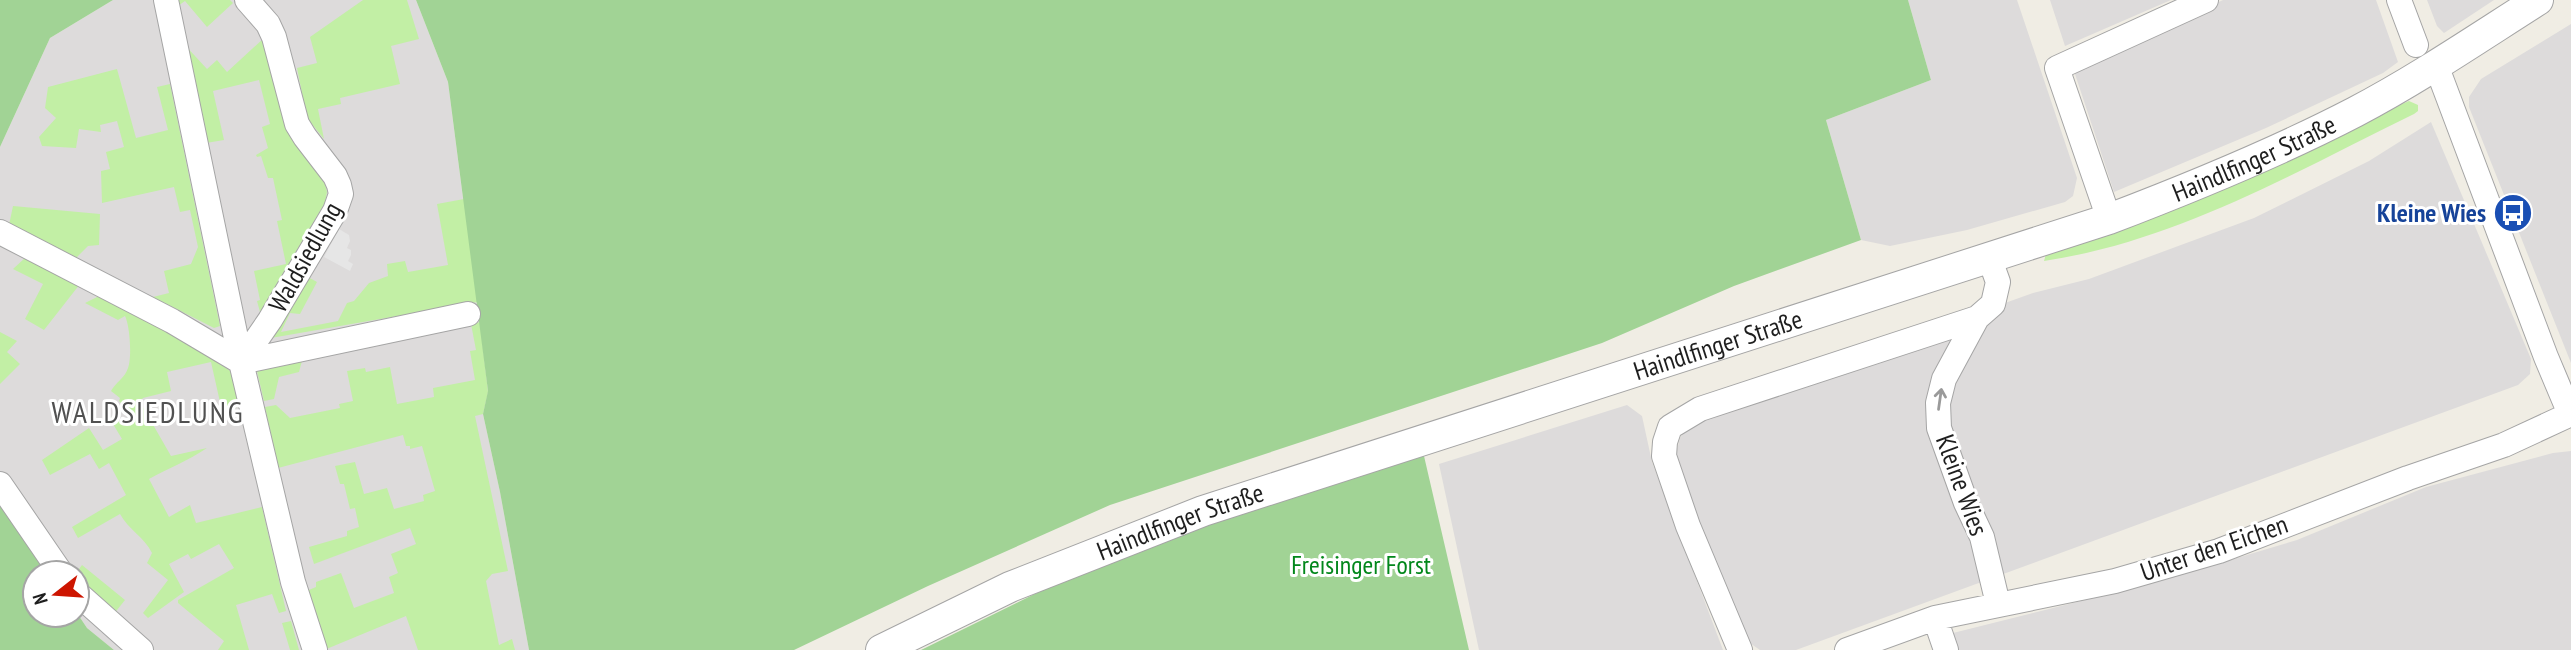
<svg xmlns="http://www.w3.org/2000/svg" width="2571" height="650" font-family="'PT Sans Narrow',sans-serif">
	<style>
		.residential { fill: #dddbdb }
		.grass { fill: #c2efa5 }
		.forest { fill: #a1d395 }
		.parking { fill: #e6e6e6 }
		.lines { fill: none; stroke-linecap: round; stroke-linejoin: round }
		.minor-casing { stroke: #a5a5a5; stroke-width: 26 }
		.tertiary-casing { stroke: #a5a5a5; stroke-width: 32 }
		.minor { stroke: #fff; stroke-width: 24 }
		.tertiary { stroke: #fff; stroke-width: 30 }
		.oneway { stroke: #9a9a9a }
		.labels { text-anchor: middle; stroke-width: 6; stroke-linejoin: round; paint-order: stroke }
		.street-label { font-size: 26px; fill: #1e1e1e; stroke: #fff }
		.transit-label { font-size: 26px; font-weight: bold; fill: #164399; stroke: #fff; text-anchor: end }
		.park-label { font-size: 26px; fill: #02871b; stroke: #fff }
		.quarter-label { font-size: 30px; letter-spacing: 2px; fill: #515151; stroke: #fff }
	</style>
	<rect width="100%" height="100%" fill="#f0ede4"/>
	<path class="residential" d="M113,0H416L448,82L488,392L483,414L500,492L529,650H114L87,628L77,613V573H49L0,503V147L50,38Z
		M1908,0H2017L2077,178L2073,196L2065,202L1967,230L1890,246L1861,240L1826,120L1931,80Z
		M2050,0H2171L2065,46Z
		M2223,0H2376L2398,62L2383,73L2266,128L2114,192L2075,74L2099,59Z
		M2427,0H2494L2444,33L2437,26Z
		M2571,24V363L2469,107V97L2481,79Z
		M2431,122L2531,359L2530,374L2518,385L1796,650H1760L1744,639L1675,457L1680,438L1692,421L1714,407L2033,293L2089,279L2254,218L2369,161Z
		M1627,405L1642,416L1652,462L1723,650H1479L1439,464Z
		M2571,451V650H1958L1953,633L2153,583L2297,540L2426,487L2553,453Z"/>
	<path class="grass" d="M175,0H230L233,3L207,27L185,1L175,8Z
		M363,0H407L419,39L391,46L400,84L340,98L341,104L318,109L324,139L307,118L297,68L317,63L310,37Z
		M264,38L292,136L325,184L327,192L325,203L260,312L257,301L260,300L254,271L286,264L277,221L282,220L273,178H268L261,156L257,157L256,155L268,148L262,127L270,124L259,80L213,91L224,140L206,143L183,43L207,69L217,60L227,72Z
		M117,69L136,138L168,130L157,87L170,84L220,326L214,328L153,297L169,293L164,271L191,264L198,247L190,210L180,212L174,187L102,203L101,171L110,169L106,152L124,147L117,121L100,125L101,132L79,129L76,148L42,146L39,137L56,118L45,108L48,87Z
		M2409,101L2418,105V111L2414,114C2295,172 2177,241 2044,261L2046,254Z
		M464,199L478,302L271,338L306,276L317,282L300,314L290,313L281,332L338,321L347,303L354,301L369,283L388,276L387,264L405,261L408,272L448,265L437,204Z
		M13,206L100,214L99,245L88,246L75,259L9,225Z
		M26,257L80,284L44,330L25,319L43,284L13,269Z
		M99,296L169,330L232,372L241,406L222,411L211,362L167,372L171,391L143,398L140,402L171,456L207,448C188,461 169,468 149,479L169,517L190,505L196,523L262,507L286,611L279,613L272,594L236,605L249,650H218L224,641L178,603V600L234,568L219,544L191,559L188,554L169,564L184,592L148,618L143,613L168,580L147,563L152,553C144,537 128,529 120,514L78,538L72,527L126,495L109,463L99,469L90,454L50,475L42,460L89,428L103,450L122,439L110,419L113,416L123,425L132,415L119,401L120,398L111,391C115,383 125,378 128,368C132,358 130,326 125,316L118,320L85,303Z
		M480,322L488,392L483,414L475,416L508,571L492,574L486,581L499,645L512,639L515,650H418L406,616L324,650L304,592L316,587V582L341,573L354,608L394,593L389,577L398,573L391,554L416,544L410,528L314,564L309,547L347,536V531L359,527L355,508L350,509L344,484H340L335,466L355,462L364,494L387,488L394,509L424,501L423,495L435,491L422,446L410,449V446H406L403,435L278,468L265,407L276,405L290,418L340,408L339,404L353,401L347,371L365,368L366,372L390,367L397,404L434,397L433,388L475,380L470,351L476,350L471,324Z
		M0,332L17,341L7,352L20,364L0,384Z
		M303,357L299,372L279,377L274,399L264,401L256,367Z
		M82,565L125,600L113,615L77,584L76,573Z
		M291,621L299,650H290L282,623Z"/>
	<path class="forest" d="M0,0H113L50,38L0,147Z
		M416,0H1908L1931,80L1826,120L1861,240L1734,286L1602,343L1110,505L928,586L794,650H529L500,492L483,414L488,391L448,82Z
		M1424,456L1469,650H921L1067,578L1214,521Z
		M0,503L49,573H35V615H77V613L87,628L114,650H0Z"/>
	<path class="parking" d="M339,229L349,235L350,241L347,248L351,250V255L348,261L353,264L350,271L324,257Z"/>
	<g class="lines">
		<g class="minor-casing">
			<path id="minor" d="M166,0L241,362L293,582L315,650
				M2399,0L2416,45
				M2436,65L2546,357L2570,414
				M2109,219L2057,68L2206,0
				M0,232L172,321L241,362L468,314
				M1989,257L1998,282L1993,304L1977,318L1944,379L1938,403L1939,428L1966,503L1982,537L1998,604
				M241,362L270,320L335,211L341,194L339,185L335,176L305,137L297,124L274,37L268,24L247,0
				M0,484L61,573
				M77,593L141,650
				M1935,618L1946,650
				M1740,650L1688,526L1664,456L1665,442L1670,427L1700,409L1977,318
				M1847,650L1935,618L2115,581L2219,551L2408,478L2504,445L2571,414"/>
		</g>
		<g class="tertiary-casing">
			<g id="tertiary">
				<path id="s1" d="M881,650L1010,587L1203,511L2109,219C2193,187 2276,153 2355,112C2418,79 2478,38 2538,0"/>
			</g>
		</g>
		<use href="#minor" class="minor"/>
		<use href="#tertiary" class="tertiary"/>
	</g>
	<defs><path id="oneway-shaft" d="M-6 0H5M1.5-3L5.5 0L1.5 3" fill="none" stroke-width="1.6" stroke-linecap="round" stroke-linejoin="round" transform="scale(1.75)"/></defs>
	<use class="oneway" href="#oneway-shaft" transform="translate(1940 399) rotate(-82)"/>
	<defs>
		<g id="bus-disc" transform="scale(2.0125)"><circle r="9.5" fill="#1a4fb4" stroke="#fff"/><path d="M-5-6H5V4H4V6H2V4H-2V6H-4V4H-5ZM-3.5-4V0h7V-4ZM-3.5 1.2v1.5H-2V1.2ZM2 1.2v1.5H3.5V1.2Z" fill="#fff"/></g>
	</defs>
	<g fill-rule="evenodd">
		<use href="#bus-disc" x="2513" y="213"/>
	</g>
	<g class="labels">
		<g class="street-label">
			<text dy="9" stroke="none"><textPath href="#s1" startOffset="1460">Haindlfinger Straße</textPath></text>
			<text transform="translate(305 257) rotate(-61)" y="9">Waldsiedlung</text>
			<text dy="9" stroke="none"><textPath href="#s1" startOffset="892">Haindlfinger Straße</textPath></text>
			<text transform="translate(1962 485) rotate(70)" y="9">Kleine Wies</text>
			<text dy="9" stroke="none"><textPath href="#s1" startOffset="326">Haindlfinger Straße</textPath></text>
			<text transform="translate(2214 548) rotate(-19)" y="9">Unter den Eichen</text>
		</g>
		<g class="transit-label">
			<text x="2486" y="222">Kleine Wies</text>
		</g>
		<g class="park-label">
			<text x="1361" y="574">Freisinger Forst</text>
		</g>
		<g class="quarter-label">
			<text x="148" y="423">WALDSIEDLUNG</text>
		</g>
	</g>
	<g transform="translate(56 594) rotate(253)"><circle r="33" fill="#ffffff" stroke="#a5a5a5" stroke-width="2"/>
	<path d="M0-5L12 26L0 18L-12 26Z" fill="#cd1500"/>
	<text y="-10" font-size="19" font-weight="bold" text-anchor="middle" fill="#1e1e1e">N</text>
	</g>
</svg>
